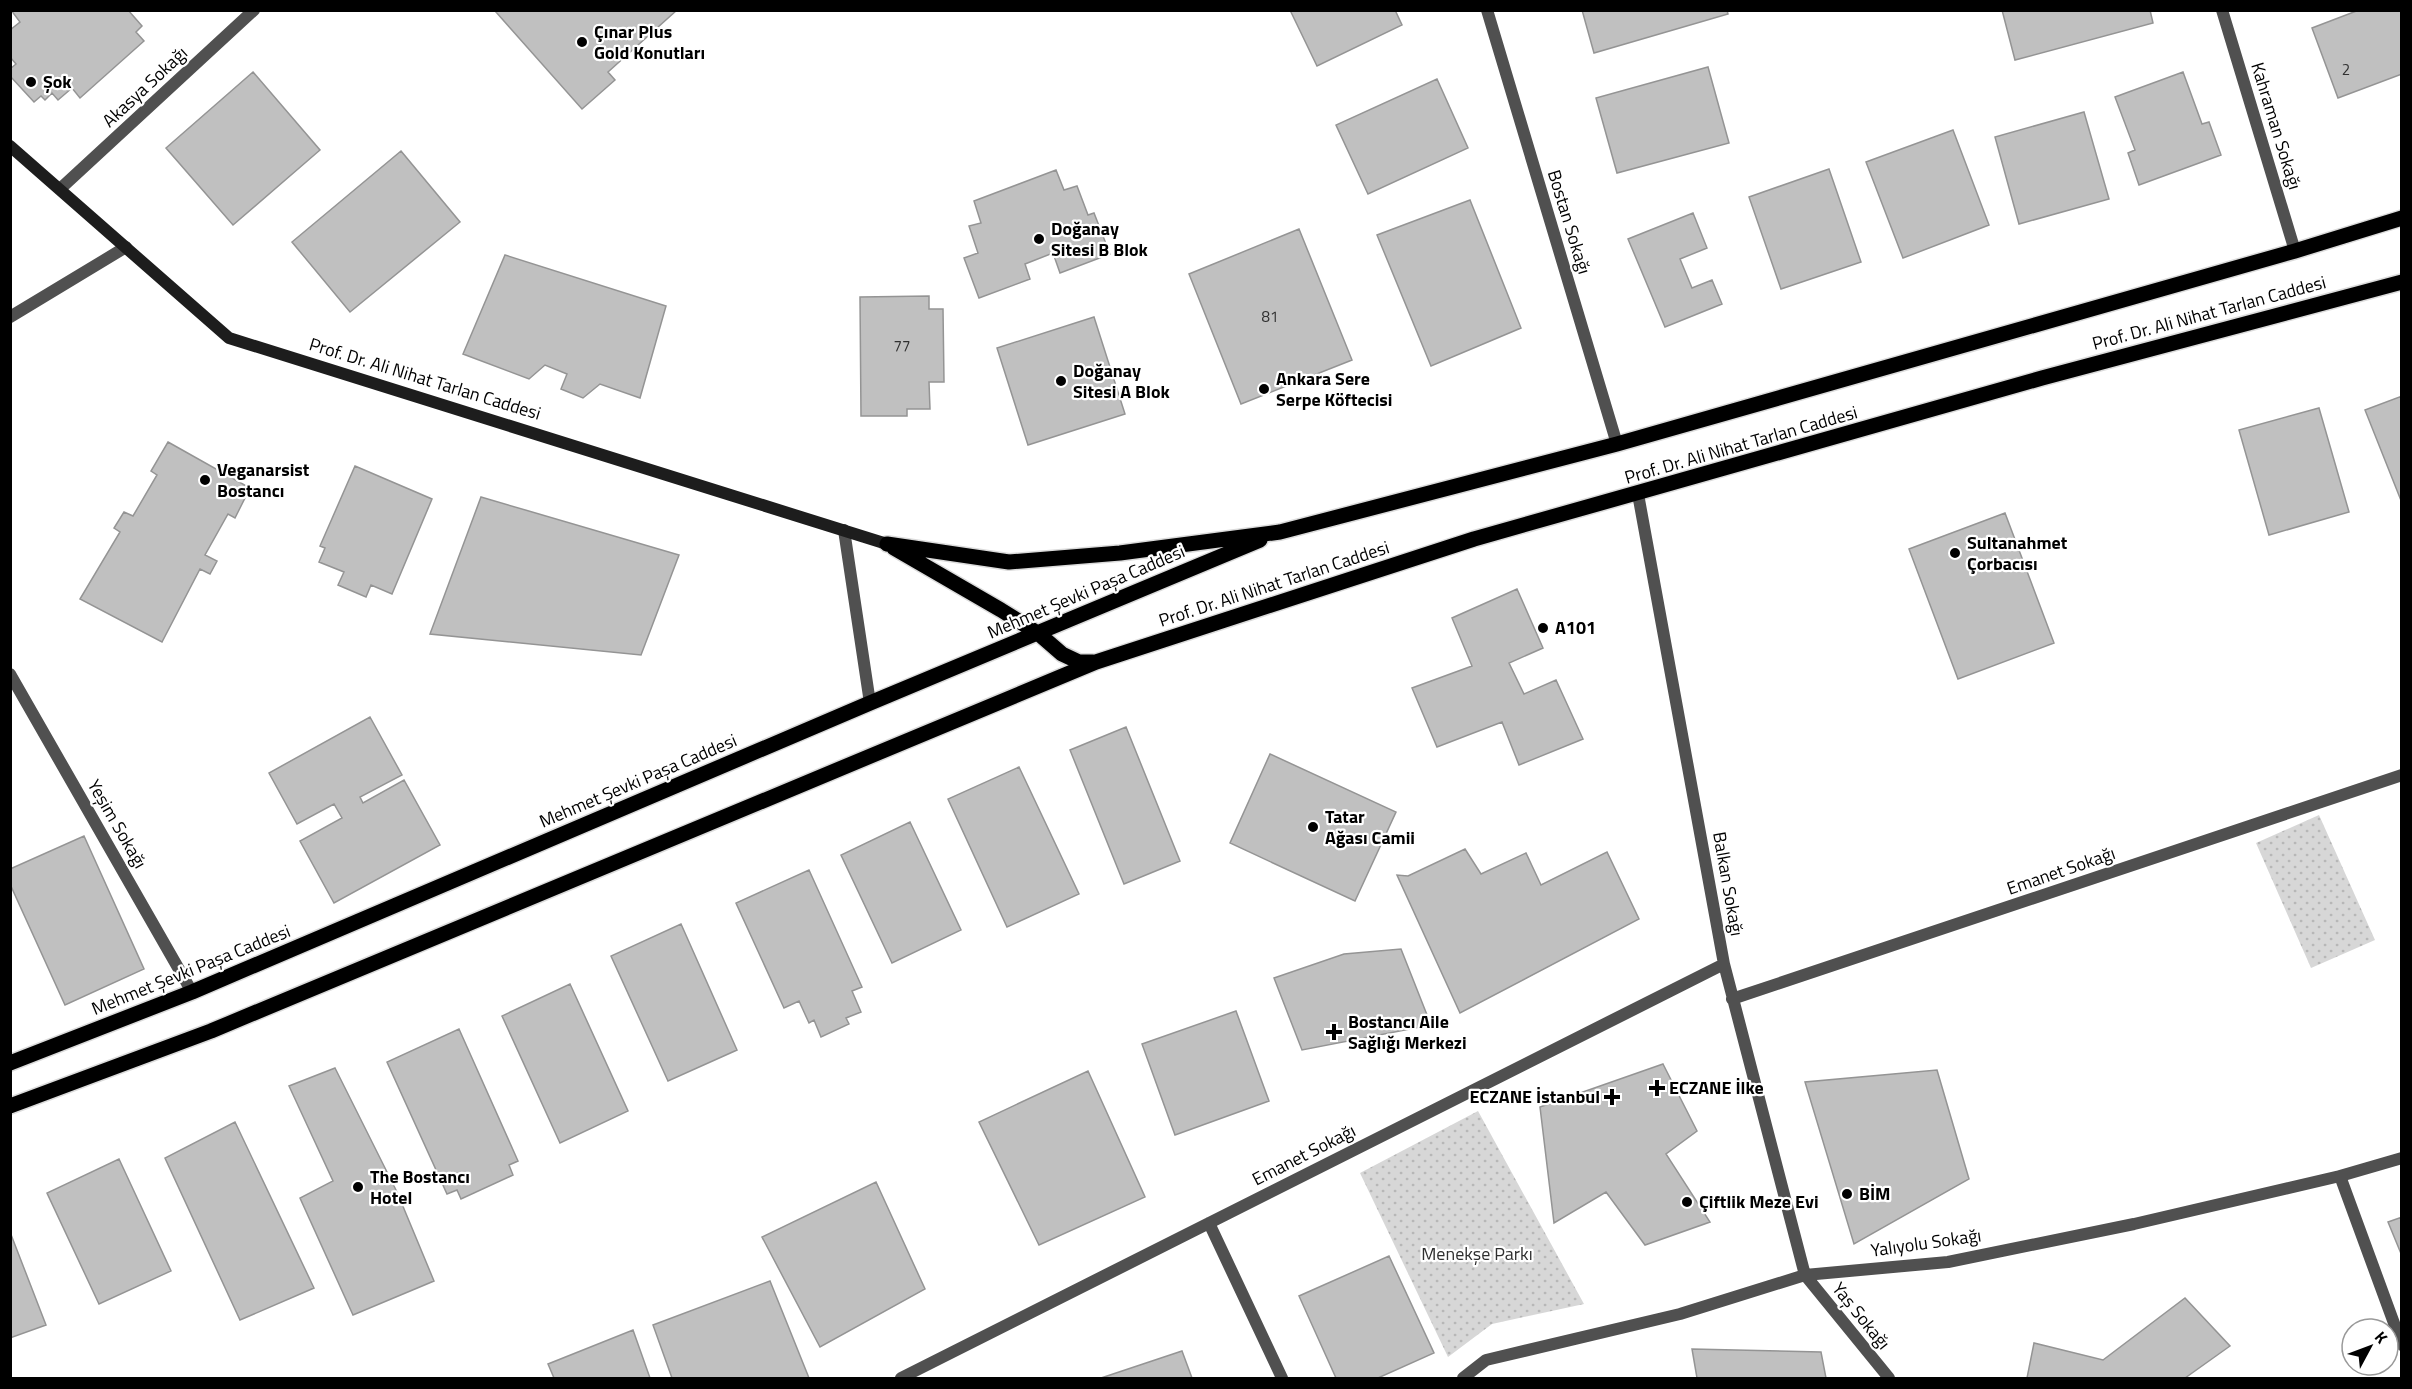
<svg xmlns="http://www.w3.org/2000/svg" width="2412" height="1389" font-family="'Titillium Web',sans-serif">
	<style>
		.park { fill: url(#park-dots) }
		.building { fill: #c0c0c0; stroke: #949494; stroke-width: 1.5 }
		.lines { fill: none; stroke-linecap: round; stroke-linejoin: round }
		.primary-casing { stroke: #dbdbdb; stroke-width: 18 }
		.service { stroke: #505050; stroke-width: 12 }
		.minor { stroke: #505050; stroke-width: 12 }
		.secondary { stroke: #1d1d1d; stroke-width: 12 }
		.primary { stroke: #000; stroke-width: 15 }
		.poi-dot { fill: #000; stroke: #fff; stroke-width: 2 }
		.labels { text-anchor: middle; stroke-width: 4.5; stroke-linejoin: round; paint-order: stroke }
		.number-label { font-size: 15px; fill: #303030 }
		.poi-label { font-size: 18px; font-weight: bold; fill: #000; stroke: #fff; text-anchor: start }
		.street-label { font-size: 18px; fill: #000; stroke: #fff }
		.park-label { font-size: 18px; fill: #2e2e2e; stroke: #fff }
	</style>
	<defs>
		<pattern id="park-dots" width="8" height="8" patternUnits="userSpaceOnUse" patternTransform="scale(1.5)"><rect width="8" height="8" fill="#d7d7d7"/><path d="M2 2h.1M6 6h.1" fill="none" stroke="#b7b7b7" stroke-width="1.8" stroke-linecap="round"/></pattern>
	</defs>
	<rect width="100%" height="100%" fill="#fff"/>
	<path class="park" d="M2319,815L2375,940L2311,968L2256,843Z
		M1478,1111L1584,1304L1492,1324L1448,1357L1360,1173Z"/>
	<path class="building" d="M11,10H128L142,26L136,32L144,41L80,98L72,88L58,100L52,93L45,100L41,96L34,102L10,76V69L16,64L10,57V30L20,22Z
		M498,10H677L608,72L615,80L582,109L496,12Z
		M1290,10H1395L1402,25L1317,66Z
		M1582,10H1727L1728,14L1594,53Z
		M2002,10H2150L2153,23L2015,60Z
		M2359,10H2402V74L2338,98L2312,28Z
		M1708,67L1729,143L1617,173L1596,98Z
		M253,72L320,150L233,225L166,148Z
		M2183,72L2202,124L2209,122L2221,155L2139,185L2128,153L2135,150L2115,97Z
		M1437,79L1468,148L1368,194L1336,125Z
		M2084,112L2109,199L2019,224L1995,137Z
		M1953,130L1989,225L1903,258L1866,162Z
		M401,151L460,222L350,312L292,242Z
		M1829,169L1861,262L1781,289L1749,197Z
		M1056,170L1064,190L1077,186L1088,215L1094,213L1110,254L1060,273L1053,253L1025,264L1030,279L979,298L964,258L978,253L969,226L981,223L974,201Z
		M1470,200L1521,328L1431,366L1377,235Z
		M1693,213L1707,248L1680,259L1692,288L1712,280L1722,304L1665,327L1628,239Z
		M1299,229L1352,360L1241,404L1189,274Z
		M505,255L666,306L640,398L600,384L583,398L561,389L567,374L545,365L529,379L463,354Z
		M929,296V309H943L944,382H929L930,409H907V416H861L860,297Z
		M1094,317L1125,414L1028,445L997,348Z
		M2402,396V503L2365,410Z
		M2319,408L2349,512L2269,535L2239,430Z
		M168,442L250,488L235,518L228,514L205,555L217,561L210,574L200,569L162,642L80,599L120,532L114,528L124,512L133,516L157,475L151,471Z
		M355,466L432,499L392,594L371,585L366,597L338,585L344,572L319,562L325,548L320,546Z
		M481,497L679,555L641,655L430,634Z
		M2005,513L2054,643L1958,679L1909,549Z
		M1517,589L1543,648L1509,663L1524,694L1556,680L1583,739L1519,765L1502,722L1437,747L1412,688L1472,666L1452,618Z
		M370,717L402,775L360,797L363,803L404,780L440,845L334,903L300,841L342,818L334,804L297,824L269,773Z
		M1126,727L1180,861L1124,884L1070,750Z
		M1270,754L1396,812L1355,901L1230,843Z
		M1019,767L1079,894L1007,927L948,799Z
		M910,822L961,930L892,963L841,855Z
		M84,836L144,969L65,1005L10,884V869Z
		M1465,849L1481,874L1526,853L1541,885L1607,852L1639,919L1460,1013L1397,875L1408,876Z
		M809,870L862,987L852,991L861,1012L846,1018L849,1024L821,1037L814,1020L809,1023L799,1001L784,1008L736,903Z
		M681,924L737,1050L668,1081L611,956Z
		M1401,949L1431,1025L1302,1050L1274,978L1344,954Z
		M570,984L628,1111L560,1143L502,1016Z
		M1236,1011L1269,1101L1175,1135L1142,1044Z
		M459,1029L518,1161L509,1165L513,1175L461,1199L457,1190L447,1194L387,1062Z
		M1663,1064L1697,1131L1666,1154L1710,1222L1645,1245L1606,1192L1554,1223L1540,1107Z
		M335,1068L397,1192L434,1281L353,1315L300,1198L333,1181L289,1086Z
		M1937,1070L1969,1179L1854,1244L1805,1082Z
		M1088,1071L1145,1197L1039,1245L979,1122Z
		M235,1122L314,1288L240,1320L165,1158Z
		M119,1159L171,1271L99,1304L47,1193Z
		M876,1182L925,1289L820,1347L762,1237Z
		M2402,1217V1256L2388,1222Z
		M10,1232L46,1325L10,1338Z
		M1389,1256L1434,1353L1378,1378H1336L1299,1296Z
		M770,1281L809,1378H672L653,1325Z
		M2185,1298L2230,1346L2185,1378H2027L2034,1343L2103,1360Z
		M633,1330L650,1378H554L548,1364Z
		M1692,1349L1821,1352L1826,1378H1697Z
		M1182,1351L1192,1378H1101Z"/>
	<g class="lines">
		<g class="primary-casing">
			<path id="primary" d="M887,544L1009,562L1120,553L1280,532L1617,444L2295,251L2402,218
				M894,548L1001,610L1039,634L1062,654L1079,662H1093
				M10,1063L192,992L870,703L1260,540
				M10,1106L211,1031L1096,662L1474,539L2042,378L2402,282"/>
		</g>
		<path class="service" d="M844,530L870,703"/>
		<path class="minor" d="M1487,10L1617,444
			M2222,10L2295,251
			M60,189L254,10
			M10,317L126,247
			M1638,494L1724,964L1805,1275L1889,1378
			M10,674L192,992
			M1732,999L2402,775
			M2340,1176L2402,1345
			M1209,1223L1282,1378
			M901,1378L1724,964
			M1463,1378L1486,1360L1680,1314L1805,1275L1948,1262L2134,1224L2340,1176L2402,1158"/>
		<path class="secondary" d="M10,146L229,338L887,544"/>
		<use href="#primary" class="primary"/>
	</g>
	<g class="poi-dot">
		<circle cx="582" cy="42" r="6"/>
		<circle cx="31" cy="82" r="6"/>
		<circle cx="1039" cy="239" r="6"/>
		<circle cx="1061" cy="381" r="6"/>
		<circle cx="1264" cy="389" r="6"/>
		<circle cx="205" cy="480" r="6"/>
		<circle cx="1955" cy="553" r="6"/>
		<circle cx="1543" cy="628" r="6"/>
		<circle cx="1313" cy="827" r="6"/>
		<path d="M1331 1023h6v6h6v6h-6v6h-6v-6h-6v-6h6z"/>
		<path d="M1654 1079h6v6h6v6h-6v6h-6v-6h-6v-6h6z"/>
		<path d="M1609 1088h6v6h6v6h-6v6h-6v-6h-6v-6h6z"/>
		<circle cx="358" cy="1187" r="6"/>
		<circle cx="1847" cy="1194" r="6"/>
		<circle cx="1687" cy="1202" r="6"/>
	</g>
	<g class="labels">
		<g class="number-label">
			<text x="2346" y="75">2</text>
			<text x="1270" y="322">81</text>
			<text x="902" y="351">77</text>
		</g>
		<g class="poi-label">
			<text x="594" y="38">Çınar Plus<tspan x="594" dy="21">Gold Konutları</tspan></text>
			<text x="43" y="88">Şok</text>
			<text x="1051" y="235">Doğanay<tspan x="1051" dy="21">Sitesi B Blok</tspan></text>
			<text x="1073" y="377">Doğanay<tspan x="1073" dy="21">Sitesi A Blok</tspan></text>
			<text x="1276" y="385">Ankara Sere<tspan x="1276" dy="21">Serpe Köftecisi</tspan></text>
			<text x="217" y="476">Veganarsist<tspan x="217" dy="21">Bostancı</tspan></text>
			<text x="1967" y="549">Sultanahmet<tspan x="1967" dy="21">Çorbacısı</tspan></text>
			<text x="1555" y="634">A101</text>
			<text x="1325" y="823">Tatar<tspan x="1325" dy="21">Ağası Camii</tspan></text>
			<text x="1348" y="1028">Bostancı Aile<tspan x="1348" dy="21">Sağlığı Merkezi</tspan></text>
			<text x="1669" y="1094">ECZANE İlke</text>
			<text x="1600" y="1103" text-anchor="end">ECZANE İstanbul</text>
			<text x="370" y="1183">The Bostancı<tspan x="370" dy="21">Hotel</tspan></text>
			<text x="1859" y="1200">BİM</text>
			<text x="1699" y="1208">Çiftlik Meze Evi</text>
		</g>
		<g class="street-label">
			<text transform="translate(145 87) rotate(-43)" y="6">Akasya Sokağı</text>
			<text transform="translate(2276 126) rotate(73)" y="6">Kahraman Sokağı</text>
			<text transform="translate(1569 222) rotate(73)" y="6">Bostan Sokağı</text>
			<text transform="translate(2209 313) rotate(-15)" y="6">Prof. Dr. Ali Nihat Tarlan Caddesi</text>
			<text transform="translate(425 379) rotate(17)" y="6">Prof. Dr. Ali Nihat Tarlan Caddesi</text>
			<text transform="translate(1741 445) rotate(-16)" y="6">Prof. Dr. Ali Nihat Tarlan Caddesi</text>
			<text transform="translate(1274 584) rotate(-18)" y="6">Prof. Dr. Ali Nihat Tarlan Caddesi</text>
			<text transform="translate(1086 592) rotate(-23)" y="6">Mehmet Şevki Paşa Caddesi</text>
			<text transform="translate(638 781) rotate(-23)" y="6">Mehmet Şevki Paşa Caddesi</text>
			<text transform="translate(117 824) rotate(60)" y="6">Yeşim Sokağı</text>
			<text transform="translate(2061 871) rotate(-19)" y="6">Emanet Sokağı</text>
			<text transform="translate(1728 884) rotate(80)" y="6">Balkan Sokağı</text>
			<text transform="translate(191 970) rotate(-22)" y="6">Mehmet Şevki Paşa Caddesi</text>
			<text transform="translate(1304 1155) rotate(-27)" y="6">Emanet Sokağı</text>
			<text transform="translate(1926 1243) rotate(-8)" y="6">Yalıyolu Sokağı</text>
			<text transform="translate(1861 1316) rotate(51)" y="6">Yaş Sokağı</text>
		</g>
		<g class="park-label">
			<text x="1477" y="1260">Menekşe Parkı</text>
		</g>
	</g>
	<rect width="2412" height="1389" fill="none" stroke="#000000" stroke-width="24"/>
	<g transform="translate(2370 1347) rotate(49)"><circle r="28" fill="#ffffff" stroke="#999999" stroke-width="1.5"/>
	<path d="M0-4.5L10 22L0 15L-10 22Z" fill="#000000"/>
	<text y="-9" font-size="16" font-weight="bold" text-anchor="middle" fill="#000000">K</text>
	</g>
</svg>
